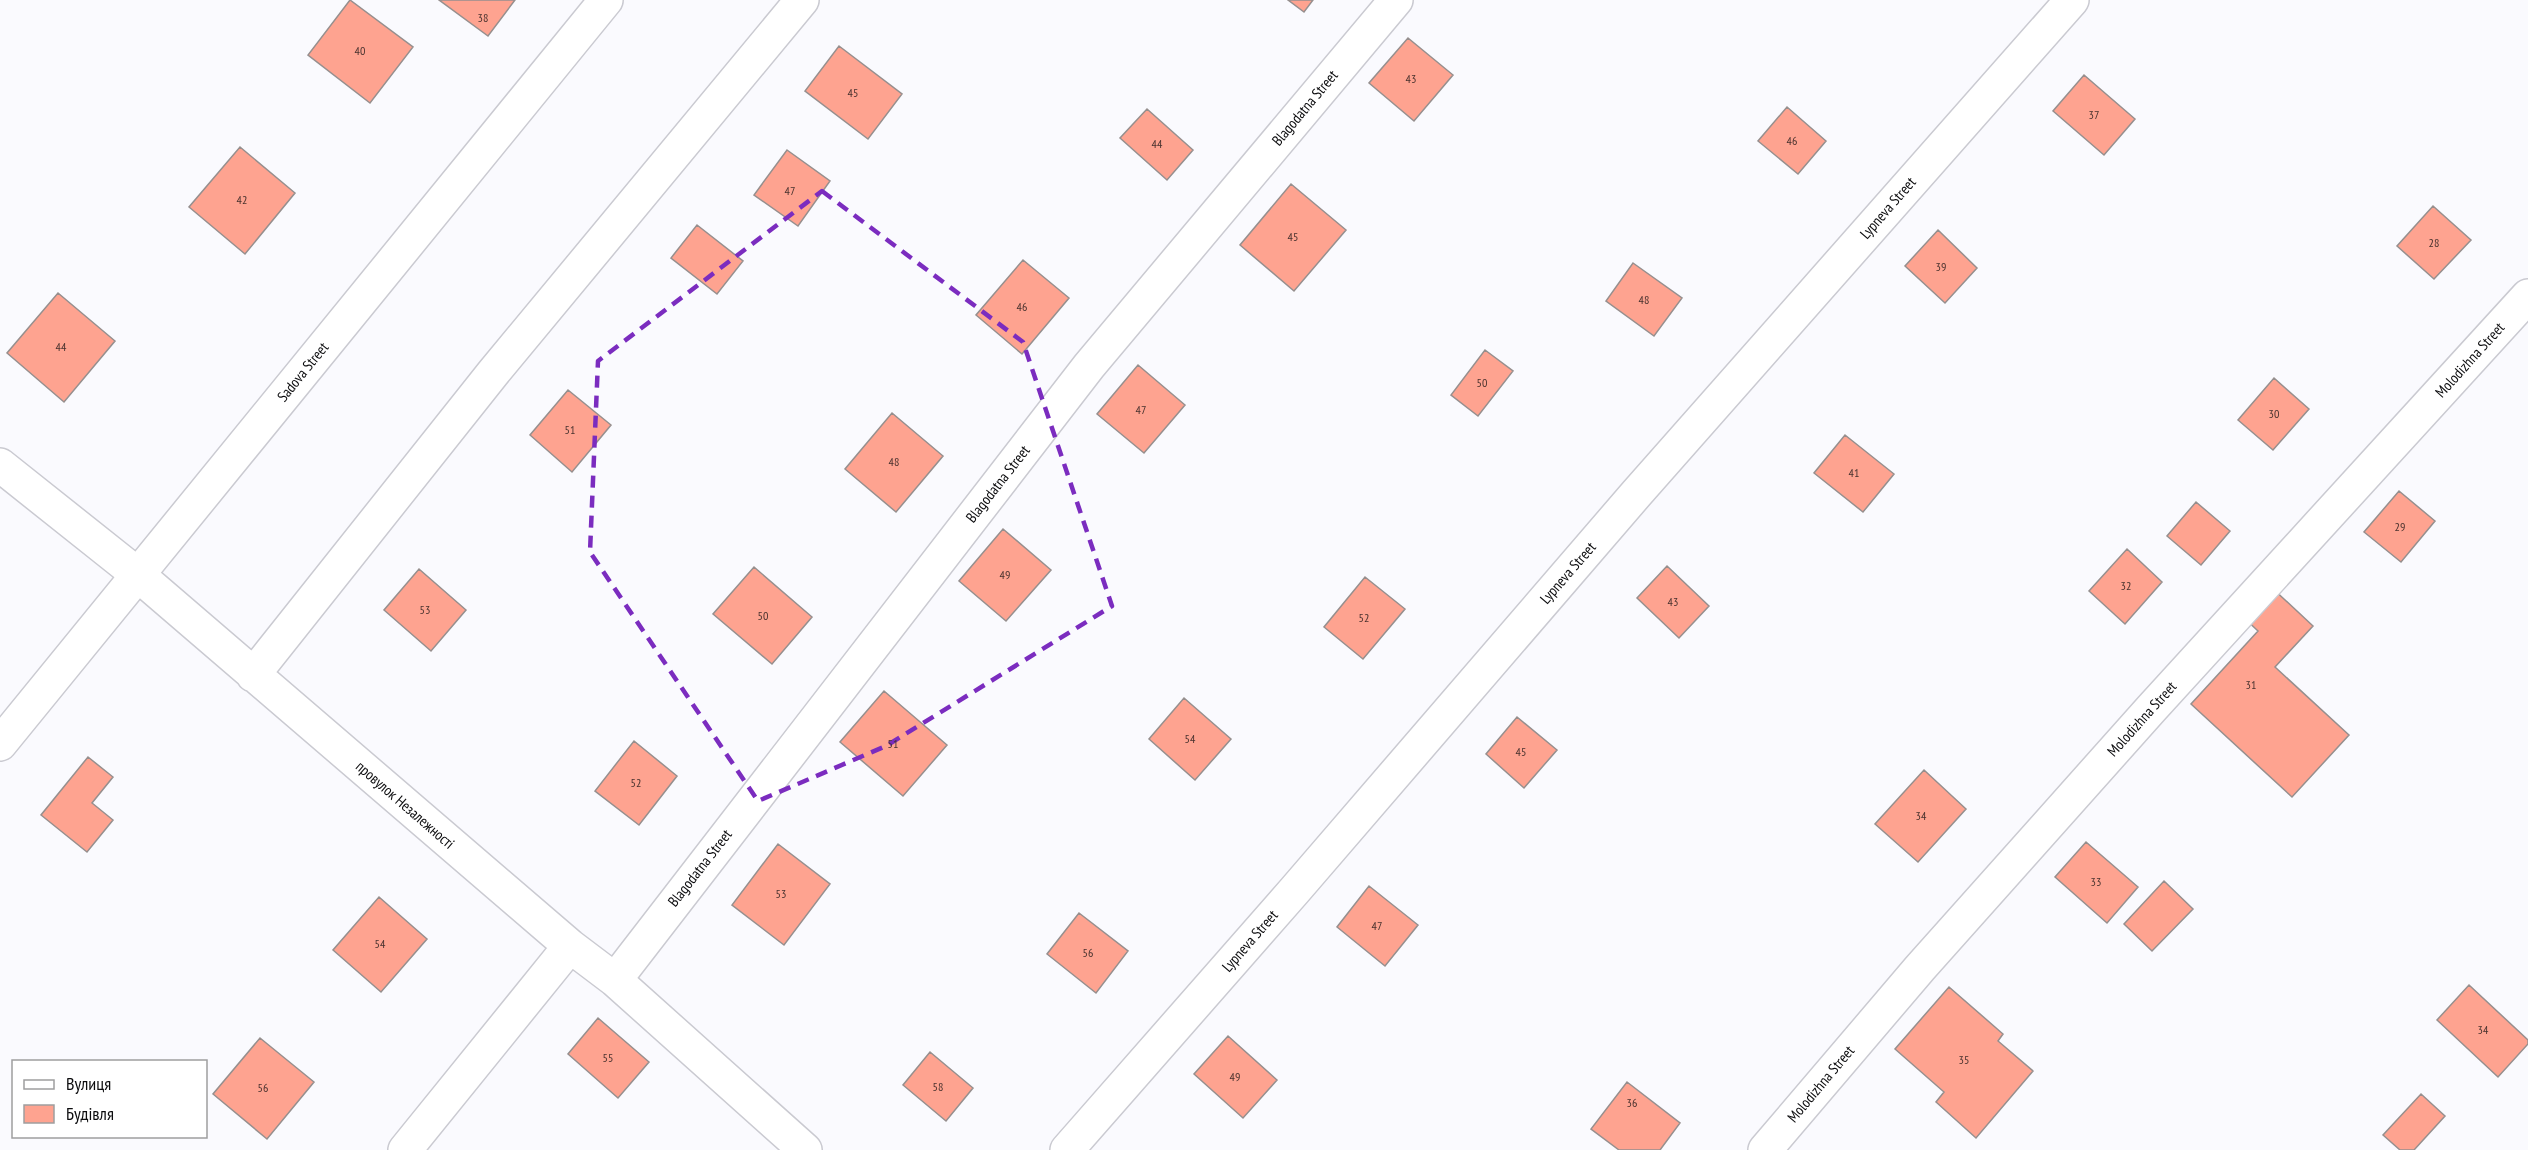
<svg xmlns="http://www.w3.org/2000/svg" width="2528" height="1150" font-family="'PT Sans Narrow',sans-serif">
	<style>
		.building { fill: #fea390; stroke: #968f8e; stroke-width: 1.5 }
		.lines { fill: none; stroke-linecap: round; stroke-linejoin: round }
		.minor-casing { stroke: #cacad1; stroke-width: 36 }
		.tertiary-casing { stroke: #cacad1; stroke-width: 36 }
		.minor { stroke: #fff; stroke-width: 33 }
		.tertiary { stroke: #fff; stroke-width: 33 }
		.marked { fill: none; stroke: #7b2cbf; stroke-width: 4.5; stroke-dasharray: 12 8; stroke-linejoin: round }
		.labels { text-anchor: middle; stroke-width: 5; stroke-linejoin: round; paint-order: stroke }
		.number-label { font-size: 12px; fill: #48322e }
		.street-label { font-size: 15px; fill: #0c0c0e; stroke: #fff }
	</style>
	<rect width="100%" height="100%" fill="#fafafe"/>
	<path class="building" d="M350,0L413,47L370,103L308,55Z
		M439,0H515L488,36Z
		M1288,0H1313L1304,12Z
		M1408,38L1453,75L1414,121L1369,83Z
		M839,46L902,94L868,139L805,91Z
		M2084,75L2135,119L2104,155L2053,111Z
		M1787,107L1826,141L1798,174L1758,141Z
		M1147,109L1193,150L1167,180L1120,138Z
		M240,147L295,193L245,254L189,207Z
		M787,150L830,181L798,226L754,195Z
		M1291,184L1346,230L1294,291L1240,245Z
		M2433,206L2471,240L2434,279L2397,246Z
		M697,225L743,261L717,294L671,258Z
		M1938,230L1977,268L1945,303L1905,266Z
		M1023,260L1069,298L1022,354L976,315Z
		M1633,263L1682,298L1654,336L1606,301Z
		M58,293L115,341L64,402L7,353Z
		M1485,350L1513,371L1478,416L1451,395Z
		M1138,365L1185,405L1144,453L1097,414Z
		M2274,378L2309,409L2273,450L2238,420Z
		M568,390L611,425L572,472L530,435Z
		M892,413L943,456L896,512L845,469Z
		M1845,435L1894,474L1863,512L1814,473Z
		M2399,491L2435,521L2401,562L2364,532Z
		M2196,502L2230,531L2201,565L2167,536Z
		M1003,529L1051,570L1006,621L959,581Z
		M2127,549L2162,582L2125,624L2089,591Z
		M1667,566L1709,606L1679,638L1637,598Z
		M754,567L812,617L772,664L713,614Z
		M419,569L466,610L431,651L384,610Z
		M1365,577L1405,609L1363,659L1324,627Z
		M2269,585L2313,626L2275,667L2349,735L2292,797L2191,704L2258,631L2241,615Z
		M884,691L947,745L903,796L840,742Z
		M1184,698L1231,739L1195,780L1149,739Z
		M1517,717L1557,750L1524,788L1486,754Z
		M634,741L677,776L639,825L595,791Z
		M88,757L113,777L92,803L113,820L87,852L41,815Z
		M1924,770L1966,809L1918,862L1875,824Z
		M2086,842L2138,887L2107,923L2055,877Z
		M778,844L830,884L784,945L732,905Z
		M2164,881L2193,909L2152,951L2124,924Z
		M1369,886L1418,925L1385,966L1337,927Z
		M379,897L427,939L381,992L333,950Z
		M1079,913L1128,951L1096,993L1047,954Z
		M2469,985L2528,1040V1044L2498,1077L2437,1020Z
		M1949,987L2003,1034L1998,1041L2033,1071L1976,1138L1936,1102L1944,1092L1895,1049Z
		M598,1018L649,1062L618,1098L568,1054Z
		M1228,1036L1277,1080L1243,1118L1194,1074Z
		M260,1038L314,1082L267,1139L213,1094Z
		M930,1052L973,1088L946,1121L903,1085Z
		M1627,1082L1680,1123L1660,1150H1619L1591,1129Z
		M2421,1094L2445,1116L2414,1150H2400L2383,1135Z"/>
	<g class="lines">
		<g class="minor-casing">
			<path id="minor" d="M0,465L137,574L570,946L615,980L805,1150
				M253,675L493,373L802,0
				M615,980L1089,366L1396,0
				M405,1150L570,946
				M1067,1150L1295,890L1636,494L2072,0
				M1765,1150L1920,968L2151,709L2528,296"/>
		</g>
		<g class="tertiary-casing">
			<path id="tertiary" d="M0,744L606,0"/>
		</g>
		<use href="#minor" class="minor"/>
		<use href="#tertiary" class="tertiary"/>
	</g>
	<path class="marked" d="M822,191L1023,342L1112,606L886,746L758,801L590,552L598,361Z"/>
	<g class="labels">
		<g class="number-label">
			<text x="483" y="22">38</text>
			<text x="360" y="55">40</text>
			<text x="1411" y="83">43</text>
			<text x="853" y="97">45</text>
			<text x="2094" y="119">37</text>
			<text x="1792" y="145">46</text>
			<text x="1157" y="148">44</text>
			<text x="790" y="195">47</text>
			<text x="242" y="204">42</text>
			<text x="1293" y="241">45</text>
			<text x="2434" y="247">28</text>
			<text x="1941" y="271">39</text>
			<text x="1644" y="304">48</text>
			<text x="1022" y="311">46</text>
			<text x="61" y="351">44</text>
			<text x="1482" y="387">50</text>
			<text x="1141" y="414">47</text>
			<text x="2274" y="418">30</text>
			<text x="570" y="434">51</text>
			<text x="894" y="466">48</text>
			<text x="1854" y="477">41</text>
			<text x="2400" y="531">29</text>
			<text x="1005" y="579">49</text>
			<text x="2126" y="590">32</text>
			<text x="1673" y="606">43</text>
			<text x="425" y="614">53</text>
			<text x="763" y="620">50</text>
			<text x="1364" y="622">52</text>
			<text x="2251" y="689">31</text>
			<text x="1190" y="743">54</text>
			<text x="893" y="748">51</text>
			<text x="1521" y="756">45</text>
			<text x="636" y="787">52</text>
			<text x="1921" y="820">34</text>
			<text x="2096" y="886">33</text>
			<text x="781" y="898">53</text>
			<text x="1377" y="930">47</text>
			<text x="380" y="948">54</text>
			<text x="1088" y="957">56</text>
			<text x="2483" y="1034">34</text>
			<text x="608" y="1062">55</text>
			<text x="1964" y="1064">35</text>
			<text x="1235" y="1081">49</text>
			<text x="938" y="1091">58</text>
			<text x="263" y="1092">56</text>
			<text x="1632" y="1107">36</text>
		</g>
		<g class="street-label">
			<text transform="translate(1305 108) rotate(-50)" y="5">Blagodatna Street</text>
			<text transform="translate(1888 208) rotate(-49)" y="5">Lypneva Street</text>
			<text transform="translate(2470 360) rotate(-48)" y="5">Molodizhna Street</text>
			<text transform="translate(303 372) rotate(-51)" y="5">Sadova Street</text>
			<text transform="translate(998 484) rotate(-52)" y="5">Blagodatna Street</text>
			<text transform="translate(1568 573) rotate(-49)" y="5">Lypneva Street</text>
			<text transform="translate(2142 719) rotate(-48)" y="5">Molodizhna Street</text>
			<text transform="translate(405 805) rotate(41)" y="5">провулок Незалежності</text>
			<text transform="translate(700 868) rotate(-52)" y="5">Blagodatna Street</text>
			<text transform="translate(1250 941) rotate(-49)" y="5">Lypneva Street</text>
			<text transform="translate(1821 1084) rotate(-50)" y="5">Molodizhna Street</text>
		</g>
	</g>
	<rect x="12" y="1060" width="195" height="78" fill="#ffffff" stroke="#9e9e9f" stroke-width="1.5"/>
	<rect x="24" y="1080" width="30" height="9" fill="#ffffff" stroke="#9e9e9f" stroke-width="1.5"/>
	<text x="66" y="1090" font-size="18" fill="#0c0c0e">Вулиця</text>
	<rect x="24" y="1105" width="30" height="18" fill="#fea390" stroke="#9e9e9f" stroke-width="1.5"/>
	<text x="66" y="1120" font-size="18" fill="#0c0c0e">Будівля</text>
</svg>
